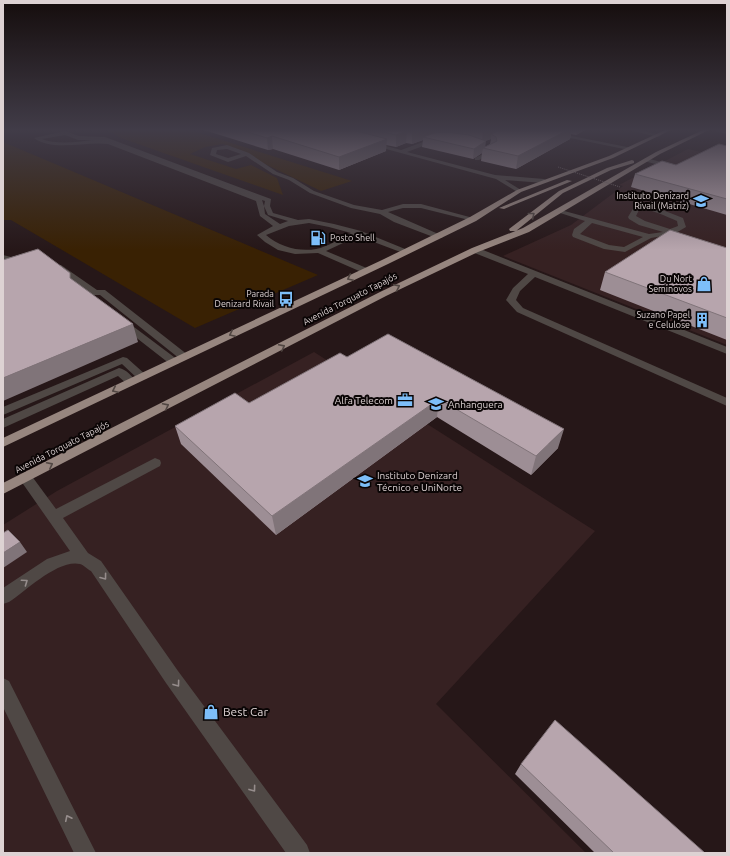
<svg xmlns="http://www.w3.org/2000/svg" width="730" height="856" font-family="Ubuntu,sans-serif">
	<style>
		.built { fill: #362122 }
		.green { fill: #392103 }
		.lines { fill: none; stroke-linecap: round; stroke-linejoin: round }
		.minor { fill: #4f4845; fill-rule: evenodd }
		.highway { fill: #97867f; fill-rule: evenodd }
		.path-bridge { stroke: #7a6d6e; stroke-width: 1; stroke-dasharray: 1 1; stroke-linecap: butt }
		.wall { fill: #9d8e95; fill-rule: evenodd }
		.shaded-wall { fill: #807479 }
		.building { fill: #b7a5ad; stroke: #807479 }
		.oneway { stroke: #504642 }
		.oneway2 { stroke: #968d8c }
		.labels { text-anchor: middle; stroke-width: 4; stroke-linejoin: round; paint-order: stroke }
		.far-poi-label { font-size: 9px; fill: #ddd2d3; stroke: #0a0505; text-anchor: end }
		.far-street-label { font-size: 9px; fill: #ddd2d3; stroke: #0a0505 }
		.poi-label { font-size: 10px; fill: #ddd2d3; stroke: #0a0505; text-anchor: start }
		.near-poi-label { font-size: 12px; fill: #ddd2d3; stroke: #0a0505; text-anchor: start }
	</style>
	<rect width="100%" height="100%" fill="#261718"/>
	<path class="built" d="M688,149L727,158V345L503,256L571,225L623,186L619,185Z
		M314,352L595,531L436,704L586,853H3V525L57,491Z"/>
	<path class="green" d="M107,130H190L352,181L321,191L223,144L205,147L190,154L236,169L251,165L277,178L283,195L121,138Z
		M3,142L318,275L195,328L11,220H3Z"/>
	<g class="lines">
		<path class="minor" d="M531,130H542L632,148L629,150Z
			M629,130H640L661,135L658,137Z
			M715,130H727V134L715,131Z
			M65,131L79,136L105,137L271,199L270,206L273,213L298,220L309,219L334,224L361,231L410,251L406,253H403L358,236L326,251L369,269L370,271L366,274L318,253L295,254L278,250L265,242L257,235L273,226L260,216L256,201L108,144C86,141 52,152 34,138ZM65,135L78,140H93C78,142 56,145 42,139ZM262,200L265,201L264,206ZM264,206L268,215L288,221L280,224L265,214ZM309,223L329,227L351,233C340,238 328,247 316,249C299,252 280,247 266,235L289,226Z
			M437,137L440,139L439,140L407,152L495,175L544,179L547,181L544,183L505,180L521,190V192L519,193L496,179L368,144L371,142L401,150Z
			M227,145L249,153L277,172L293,178L314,191L354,205L382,210L403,204H421L477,219L473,221L421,208H403L388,212L443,236L442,238H436L394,222L380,214L351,208L310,193L289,180L273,174L246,156L228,162L210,155L212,148ZM227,149L241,154L228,158L216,154L217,150Z
			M486,147H490L495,151L479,160H475V158L489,151L485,148Z
			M646,158L676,166L677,167L674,169L644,161V159Z
			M641,205L660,209L683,218L686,227L674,234L651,238L625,252L604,249L573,237L572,235L574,229L585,221L554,211L557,209L649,234L663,232L639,225L629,219L628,217L634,207ZM641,209C654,210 665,216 677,221L678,226L670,229L645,221L636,216L639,210ZM592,223L643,237L624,247L609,245L580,234Z
			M472,248H478L727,347V354L535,277L520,291L516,300L523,308L727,398V406L517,312L506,300L513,288L528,274L472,252Z
			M23,254L27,256L26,258L11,261L3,259V255L11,257Z
			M55,265H61L97,290H105L188,355L189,357L188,359H180L100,295H92L55,269L54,267Z
			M123,320L126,321L178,360L179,362L178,364H170L120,325L118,323L120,321Z
			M123,357L127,358L146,375L147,377L146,379H138L122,364L3,415V407Z
			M119,368C126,369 133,377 136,382L135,384H127L118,376L3,428V419Z
			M155,458L160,460L161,463L160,466L63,518L88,553L101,561L178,671L307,845L310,853H286L166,683L91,571C87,569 84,565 80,564C58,559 26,591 9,602L3,604V588L47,559L70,551L21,481L19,478L21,475L26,473L31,475L56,509Z
			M3,678L9,681L96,853H74L3,707Z"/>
		<path class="highway" d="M665,130H671L613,158L521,192L476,221L388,264L3,447V438L382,260L470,217L517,190L609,156Z
			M703,130H709L660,154L529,232L478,252L386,296L3,494V483L380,292L472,248L523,228L656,152Z
			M632,160L634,161V163L611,170L563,193L516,231H510L509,229L559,191L607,168Z
			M567,180L572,181L504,209L499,208Z"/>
		<path class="path-bridge" d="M558,167L620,187"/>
	</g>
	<path class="wall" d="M204,130H585L576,135L571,134L570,139L516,169L481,161L482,153L473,159L422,147L423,140L412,144L406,143L396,147L386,145V151L339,170L273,149L268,150ZM491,139L490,144L485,147V141Z
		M727,146V215L631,187L635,174L676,165Z
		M727,248V340L600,290L605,272Z
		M347,357L558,448L531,475L437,417L276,535L181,444L175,426L249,403Z
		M521,764L705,853H595L515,774Z"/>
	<path class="shaded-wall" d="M418,130H434V136L423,137V140L412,144V132Z
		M484,130H507L491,134V139L482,142L483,131Z
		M568,130H572L570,139L516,169L518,156Z
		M578,130H585L576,135Z
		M407,131L406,143L396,147V135Z
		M272,136L273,149L268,150L267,138Z
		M387,139L386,151L339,170V157Z
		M486,141L485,149L483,148L482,153L473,159L474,149Z
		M133,324L138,342L3,401V378Z
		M439,399L437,417L276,535L272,516Z
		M564,429L558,448L531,475L536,456Z
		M20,542L27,552L3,568V553Z"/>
	<path class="building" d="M241,130H353L387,139L339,157L272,136L267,138Z
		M376,130H418L412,132L407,131L396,135Z
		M500,130H568L518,156L483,148L497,141L496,137L491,134Z
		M447,132L469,135L486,141L474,149L423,137L434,133Z
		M719,144L727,146V199L635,174L662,161L676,165Z
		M670,230L727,248V318L605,272Z
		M38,249L70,273V278L133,324L3,378V260Z
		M388,334L564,429L536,456L439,399L272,516L175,426L235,393L249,403L340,353L347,357Z
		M8,530L20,542L3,553V533Z
		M555,720L705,853H614L521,764Z"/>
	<defs><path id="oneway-chevron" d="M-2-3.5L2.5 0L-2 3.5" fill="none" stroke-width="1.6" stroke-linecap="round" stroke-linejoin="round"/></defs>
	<g class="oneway">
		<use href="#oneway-chevron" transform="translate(532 215) rotate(-39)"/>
		<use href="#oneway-chevron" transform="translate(350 278) rotate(155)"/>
		<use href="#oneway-chevron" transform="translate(397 287) rotate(-26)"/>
		<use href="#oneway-chevron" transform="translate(232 334) rotate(155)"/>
		<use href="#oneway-chevron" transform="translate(282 347) rotate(-27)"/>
		<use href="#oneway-chevron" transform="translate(115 390) rotate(155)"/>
		<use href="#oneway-chevron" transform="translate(166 406) rotate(-27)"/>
		<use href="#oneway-chevron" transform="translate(50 465) rotate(-27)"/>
	</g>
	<g class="oneway2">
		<use href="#oneway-chevron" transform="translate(104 577) rotate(53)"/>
		<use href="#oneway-chevron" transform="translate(25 582) rotate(-35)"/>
		<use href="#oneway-chevron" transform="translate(177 684) rotate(54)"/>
		<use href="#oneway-chevron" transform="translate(253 789) rotate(54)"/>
		<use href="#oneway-chevron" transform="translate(68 818) rotate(-116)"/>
	</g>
	<linearGradient id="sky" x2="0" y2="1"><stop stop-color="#150d0d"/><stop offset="0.52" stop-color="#413c48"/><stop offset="1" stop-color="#413c48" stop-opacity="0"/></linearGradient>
	<rect width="730" height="250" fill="url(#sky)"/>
	<defs>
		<g id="school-bare" transform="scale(1.2)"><path d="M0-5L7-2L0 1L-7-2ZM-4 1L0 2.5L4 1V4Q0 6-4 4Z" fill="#7dbef9" stroke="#0a0505" stroke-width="2.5" paint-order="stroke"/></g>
		<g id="fuel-bare" transform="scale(1.2)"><path d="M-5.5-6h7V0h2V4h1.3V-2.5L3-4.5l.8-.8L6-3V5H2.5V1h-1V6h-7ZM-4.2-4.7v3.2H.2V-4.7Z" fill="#7dbef9" stroke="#0a0505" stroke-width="2.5" paint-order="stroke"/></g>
		<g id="shop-bare" transform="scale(1.2)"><path d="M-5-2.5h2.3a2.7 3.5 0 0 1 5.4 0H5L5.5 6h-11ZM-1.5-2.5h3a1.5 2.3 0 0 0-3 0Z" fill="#7dbef9" stroke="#0a0505" stroke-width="2.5" paint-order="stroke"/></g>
		<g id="bus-bare" transform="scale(1.2)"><path d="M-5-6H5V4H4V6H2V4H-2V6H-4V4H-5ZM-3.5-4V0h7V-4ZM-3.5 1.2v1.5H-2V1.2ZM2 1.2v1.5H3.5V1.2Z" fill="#7dbef9" stroke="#0a0505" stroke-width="2.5" paint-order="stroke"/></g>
		<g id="building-bare" transform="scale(1.2)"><path d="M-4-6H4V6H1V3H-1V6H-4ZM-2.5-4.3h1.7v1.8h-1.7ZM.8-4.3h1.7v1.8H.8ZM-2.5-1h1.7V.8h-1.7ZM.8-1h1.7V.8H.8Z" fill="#7dbef9" stroke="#0a0505" stroke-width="2.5" paint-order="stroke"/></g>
		<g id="office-bare" transform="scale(1.2)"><path d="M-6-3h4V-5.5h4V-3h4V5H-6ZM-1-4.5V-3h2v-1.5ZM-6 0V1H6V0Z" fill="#7dbef9" stroke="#0a0505" stroke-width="2.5" paint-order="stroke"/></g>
		<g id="university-bare" transform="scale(1.2)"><path d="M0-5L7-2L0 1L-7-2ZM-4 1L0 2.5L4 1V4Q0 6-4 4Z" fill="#7dbef9" stroke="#0a0505" stroke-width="2.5" paint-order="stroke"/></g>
	</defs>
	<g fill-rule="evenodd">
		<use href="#school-bare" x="701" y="201"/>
		<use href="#fuel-bare" x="318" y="238"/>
		<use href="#shop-bare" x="704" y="284"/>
		<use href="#bus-bare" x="286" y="299"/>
		<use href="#building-bare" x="702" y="320"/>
		<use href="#office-bare" x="405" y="400"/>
		<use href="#university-bare" x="436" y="404"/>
		<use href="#university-bare" x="365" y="481"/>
		<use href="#shop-bare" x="211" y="712"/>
	</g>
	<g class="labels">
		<g class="far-poi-label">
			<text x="689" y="199">Instituto Denizard<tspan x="689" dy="10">Rivail (Matriz)</tspan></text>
			<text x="330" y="241" text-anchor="start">Posto Shell</text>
			<text x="692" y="282">Du Nort<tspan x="692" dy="10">Seminovos</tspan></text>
			<text x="274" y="297">Parada<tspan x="274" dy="10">Denizard Rivail</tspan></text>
			<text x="690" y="318">Suzano Papel<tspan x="690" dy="10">e Celulose</tspan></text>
		</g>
		<g class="far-street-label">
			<text transform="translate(350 299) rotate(-27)" y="3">Avenida Torquato Tapajós</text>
			<text transform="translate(62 447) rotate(-27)" y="3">Avenida Torquato Tapajós</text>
		</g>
		<g class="poi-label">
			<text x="393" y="404" text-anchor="end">Alfa Telecom</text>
			<text x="448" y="408">Anhanguera</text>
			<text x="377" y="479">Instituto Denizard<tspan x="377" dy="12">Técnico e UniNorte</tspan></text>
		</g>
		<g class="near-poi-label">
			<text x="223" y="716">Best Car</text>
		</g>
	</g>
	<rect width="730" height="856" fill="none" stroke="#ddd2d3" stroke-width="8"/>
</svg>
